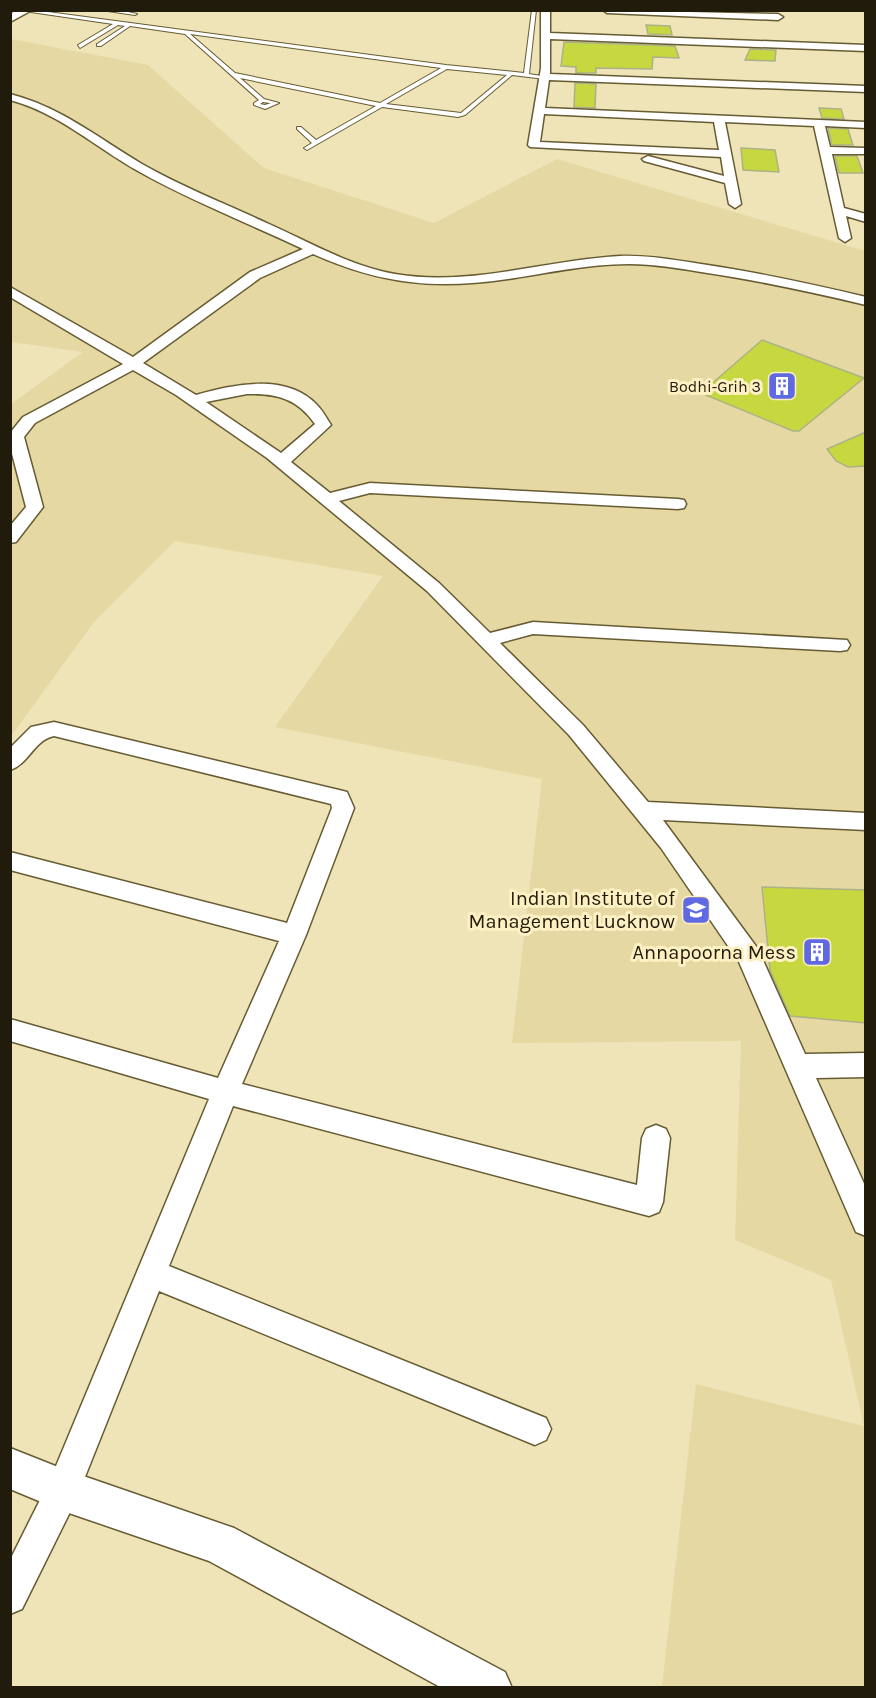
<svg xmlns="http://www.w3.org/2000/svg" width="876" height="1698" font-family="Karla,sans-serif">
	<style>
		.built { fill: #e6d8a3 }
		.building { fill: #c7d740; stroke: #abb286; stroke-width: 1.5 }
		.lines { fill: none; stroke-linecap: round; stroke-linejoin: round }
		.service-casing { stroke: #665b32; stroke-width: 2 }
		.minor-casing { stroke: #665b32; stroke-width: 3 }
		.tertiary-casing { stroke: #665b32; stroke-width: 3 }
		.service { fill: #fff; fill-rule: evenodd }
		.minor { fill: #fff; fill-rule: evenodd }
		.tertiary { fill: #fff; fill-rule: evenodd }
		.labels { text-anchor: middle; stroke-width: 6; stroke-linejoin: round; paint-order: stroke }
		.far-poi-label { font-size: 16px; fill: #201b0a; stroke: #fdf1c3; text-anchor: end }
		.poi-label { font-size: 20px; fill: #201b0a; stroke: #fdf1c3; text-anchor: end }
	</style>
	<rect width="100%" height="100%" fill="#efe4b7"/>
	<path class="built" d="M11,39L148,65L264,168L434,223L557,159L865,251V1687H662L696,1384L864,1426L831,1280L735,1240L741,1041L512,1043L542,779L275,727L383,576L175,541L94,622L11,736V404L83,352L11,342Z"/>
	<path class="building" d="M646,25L670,26L672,35L648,34Z
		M564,42L675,46L679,58L653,57L652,69L596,68V73H576V67L561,66Z
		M750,49L776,50L775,61L745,60Z
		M575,83L596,84L595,108L574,107Z
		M819,108L841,109L844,119L822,118Z
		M828,128L848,129L853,145H832Z
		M741,148L775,150L779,172L743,170Z
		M835,156H857L863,173H839Z
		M762,340L864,378L799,431H793L701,393Z
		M866,432V466L848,467L836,461L827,449Z
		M762,887L866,890V1023L790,1016L770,970Z"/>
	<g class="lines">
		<g class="service-casing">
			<path id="service" d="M33,10L446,65L524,73L532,10H536L529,74L548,77L545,79L512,75L465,115L458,117L382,107L307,150L304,148L312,143L297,129V127H301L316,140L376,106L240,78L264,99L279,103L265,109L254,105V103L259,100L185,34L130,26L101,46H97V44L125,26L118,25L80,48L78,45L113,24L24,11ZM190,34L441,68L380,103L235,73ZM447,69L507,75L461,113L386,104ZM263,102L270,103H271L265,105L260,104Z
				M101,10H119L137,14L135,15Z"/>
		</g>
		<g class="minor-casing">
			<path id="minor" d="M541,10H550V33L866,45V51L550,39V74L866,86V92L549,80L545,108L866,122V128L825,126L830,147L866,148V154H832L844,208L866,214V222L846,216L851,238L845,242L839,238L814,126L725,122L741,204L735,208L729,204L725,183L644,161L642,159L648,156L724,176L721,157L530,147L528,145L541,68ZM544,114L714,122L719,150L540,142Z
				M603,10L778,14L783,17L778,20L607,13Z
				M10,94C61,107 98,138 142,164C182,187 226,204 269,224C309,242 350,266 395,274C470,287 545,260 620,256C647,255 674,260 701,264C756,272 811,284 866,297V305C811,292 756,280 701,272C677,268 653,264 629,264C588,264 548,273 508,279C435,290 380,284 313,254L260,278L143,363L196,395C233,384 287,373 317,405C323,411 327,419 331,425L291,462L330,493L370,483L678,499L684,500L686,504L684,508L678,509L370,493L339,501L439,583L490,633L533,622L847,640L850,645L847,650L840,651L533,634L500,643L583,725L648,802L866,813V830L663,820L758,949L805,1054L866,1053V1077L816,1078L866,1188V1236L856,1232L739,962L661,848L569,735L427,591L267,458L176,395L133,370L35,423L24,437L43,507L16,542L10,543V526L26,507L10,446V433L23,417L123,364L10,297V287L133,357L250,272L303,249C248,223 191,201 138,171C95,147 59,113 10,100ZM247,394C277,393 298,399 315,424L281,453L206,402Z
				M54,722L339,790L347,792L354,808L306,935L242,1084L637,1185L642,1138L646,1129L656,1125L666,1129L670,1138L663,1202L659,1212L649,1216L233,1106L169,1266L546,1418L551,1429L546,1440L535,1445L159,1291L75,1502L22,1609L10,1614V1560L51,1478L209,1099L10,1041V1019L218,1078L279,941L10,870V852L287,923L332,808L331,804L54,736C34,740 29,764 10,770V748L31,727Z"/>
		</g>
		<g class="tertiary-casing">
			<path id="tertiary" d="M17,10H32L10,22V14Z
				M10,1448L63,1469L234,1528L505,1672L512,1688H442L209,1561L63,1511L10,1489Z"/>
		</g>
		<use href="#service" class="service"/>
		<use href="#minor" class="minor"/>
		<use href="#tertiary" class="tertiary"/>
	</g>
	<defs>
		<g id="building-square" transform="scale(1.5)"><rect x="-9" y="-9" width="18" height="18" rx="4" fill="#5f6ae2" stroke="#fdf1c3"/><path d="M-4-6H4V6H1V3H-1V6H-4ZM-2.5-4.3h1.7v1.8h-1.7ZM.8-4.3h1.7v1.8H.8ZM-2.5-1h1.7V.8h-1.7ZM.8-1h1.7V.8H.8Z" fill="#fff"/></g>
		<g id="university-square" transform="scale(1.5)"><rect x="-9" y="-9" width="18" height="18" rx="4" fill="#5f6ae2" stroke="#fdf1c3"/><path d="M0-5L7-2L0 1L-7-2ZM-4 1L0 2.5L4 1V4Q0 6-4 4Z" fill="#fff"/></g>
	</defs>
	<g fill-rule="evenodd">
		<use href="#building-square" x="782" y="386"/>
		<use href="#university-square" x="696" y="910"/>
		<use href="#building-square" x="817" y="952"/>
	</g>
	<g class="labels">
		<g class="far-poi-label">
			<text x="761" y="392">Bodhi-Grih 3</text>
		</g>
		<g class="poi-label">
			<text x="675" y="905">Indian Institute of<tspan x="675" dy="23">Management Lucknow</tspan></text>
			<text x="796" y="959">Annapoorna Mess</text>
		</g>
	</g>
	<rect width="876" height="1698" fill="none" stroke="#201b0a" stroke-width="24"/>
</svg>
